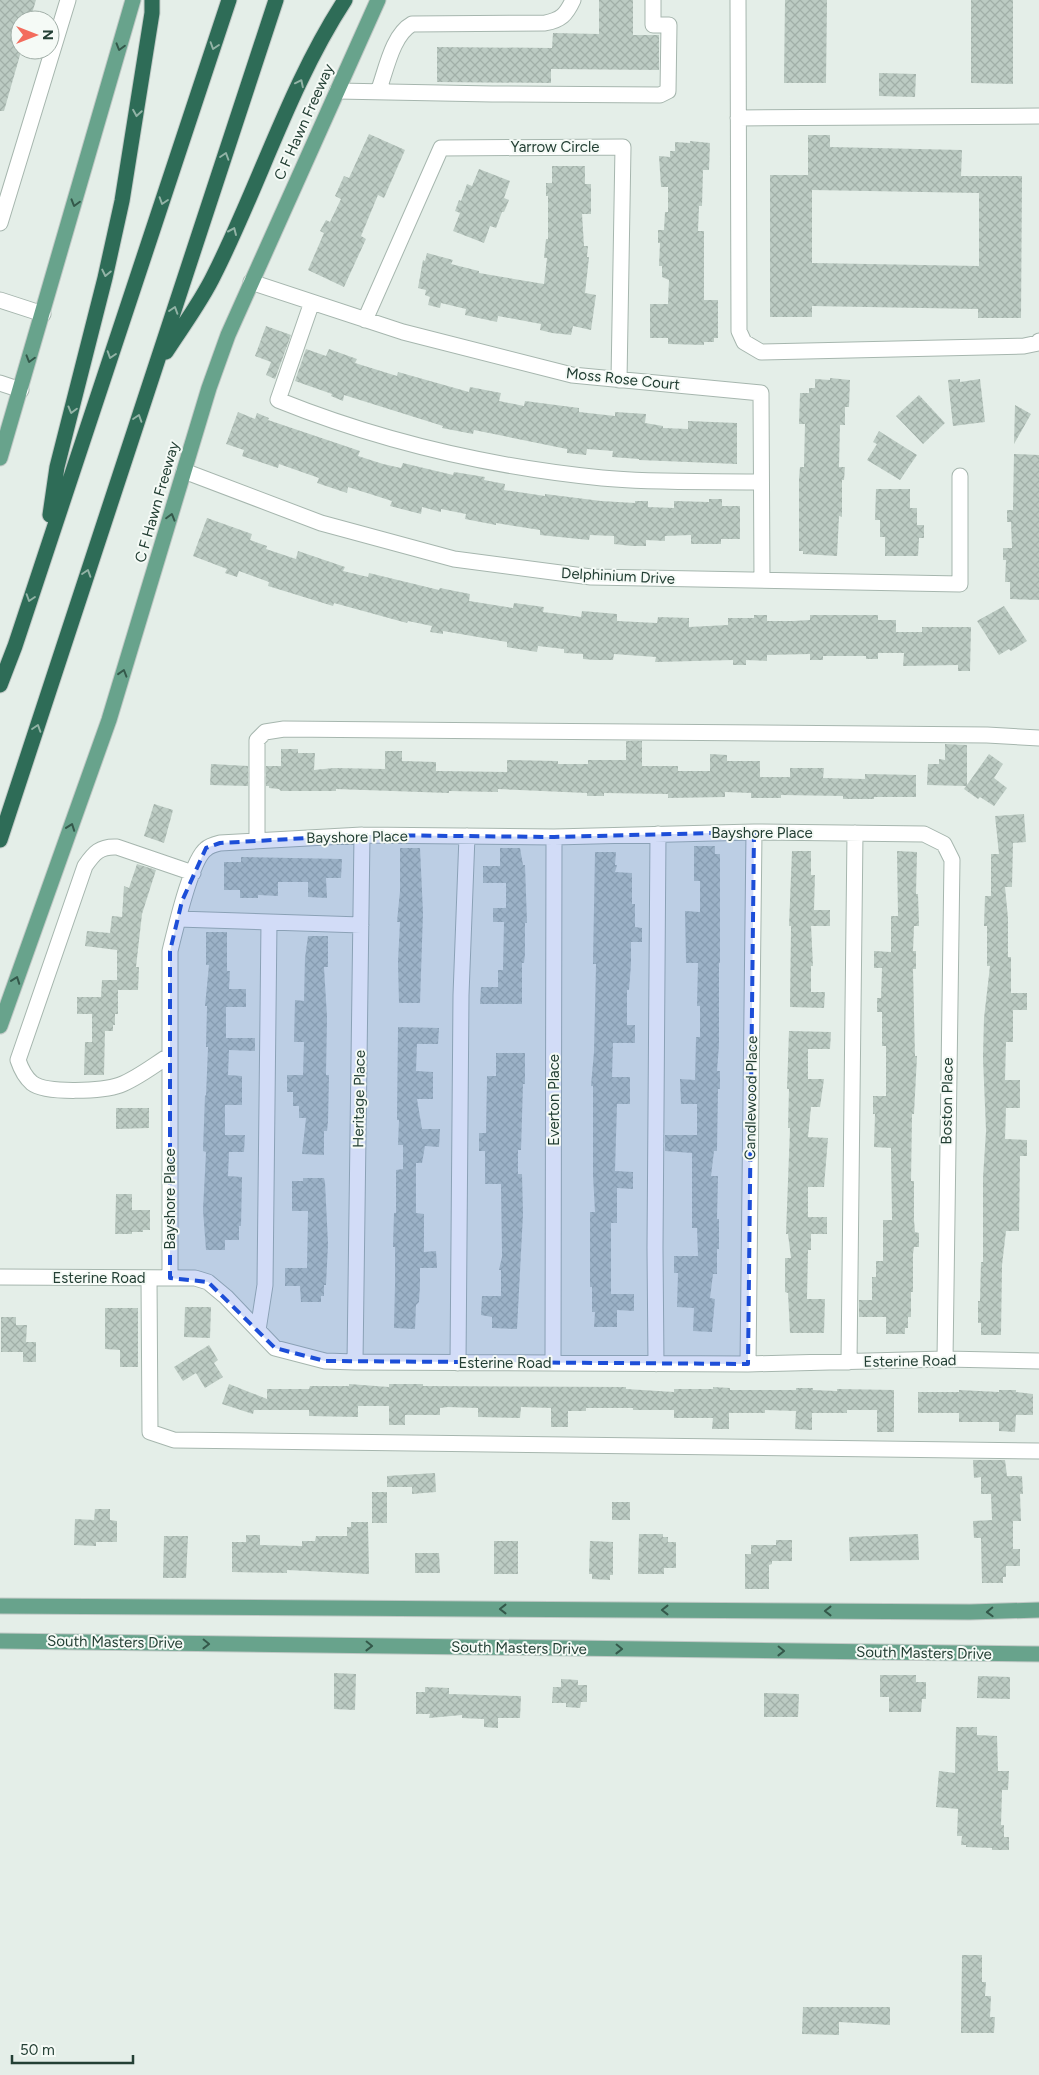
<svg xmlns="http://www.w3.org/2000/svg" width="1039" height="2075" font-family="Figtree,sans-serif">
	<style>
		.building { fill: url(#building-cross-hatch); fill-rule: evenodd }
		.lines { fill: none; stroke-linecap: round; stroke-linejoin: round }
		.minor-casing { stroke: #a6b6ae; stroke-width: 17 }
		.major-casing { stroke: #c1c9c6; stroke-width: 17 }
		.highway-casing { stroke: #c1c9c6; stroke-width: 17 }
		.minor { stroke: #fff; stroke-width: 15 }
		.major { stroke: #68a38c; stroke-width: 15 }
		.highway { stroke: #2e6c57; stroke-width: 15 }
		.oneway { stroke: #92b3a6 }
		.oneway2 { stroke: #34584a }
		.marked { fill: #1d4ed8; fill-opacity: 0.2; stroke: #1d4ed8; stroke-width: 4; stroke-dasharray: 10 6; stroke-linejoin: round }
		.labels { text-anchor: middle; stroke-width: 4; stroke-linejoin: round; paint-order: stroke }
		.street-label { font-size: 15px; fill: #233f34; stroke: #f5faf6 }
	</style>
	<defs>
		<pattern id="building-cross-hatch" width="8" height="8" patternUnits="userSpaceOnUse" patternTransform="scale(1.25)"><rect width="8" height="8" fill="#bccbc3"/><path d="M0 0l8 8M0 8l8-8" fill="none" stroke="#a1afa8"/></pattern>
	</defs>
	<rect width="100%" height="100%" fill="#e4eee8"/>
	<path class="building" d="M0,0H36L30,20H20V55L4,111H0Z
		M599,0H633V35H659V70L551,69V83L437,82V47L552,48L553,33L599,34Z
		M785,0H827L826,83H784Z
		M971,0H1013V84L971,83Z
		M879,73L916,74L915,97L879,96Z
		M369,134L405,150L384,198L378,195L361,236L366,239L344,287L308,270L324,233L320,231L326,220L330,222L341,199L335,196L344,176L349,178Z
		M808,135H830V147L962,150L961,176H1022L1021,318H978V309L812,306V317H770V175H808ZM812,190L979,193V266L812,263Z
		M690,141L710,143L709,170H703L702,206H699L698,231H704V300H718V338H714V342H704V345L668,344V338H650V304H668L669,280L662,277V266H659L660,243H658V230H664L665,212H668V187H661L659,156L670,157V151H675V142L690,143Z
		M552,166H585V184H591V214H582L584,246H588L587,257H589L585,293L596,295L591,330L573,326L571,335L552,333L540,330L541,324L498,316L497,322L465,315L466,309L441,303L440,308L428,305L430,297L425,295L426,290L418,288L423,260L425,261L427,253L453,260L451,264L479,271V273L544,284L547,258H544L546,239H548V196H546V183H552Z
		M479,169L510,181L504,198L509,200L504,212H502L496,228L490,226L484,243L453,231L460,213L455,211L459,200L461,201L467,184L472,186Z
		M266,326L291,335L275,379L266,375L271,362L255,356Z
		M306,349L326,356L329,349L357,359L355,363L397,376L398,372L469,392L470,387L501,393L499,401L524,406L525,401L579,408V412L615,416V412L646,414L645,423L663,426V428L688,429V421L737,423V464L639,460V459L612,457L613,451L587,449L586,455L567,453V449L557,447L474,430L473,434L442,428L443,426L344,395L343,401L331,396L332,394L295,381Z
		M830,378L850,380L849,407H845V425H840L839,467H845L844,480H842V517L839,516L837,556L803,554V551H799V479L800,467H804L805,424H799L800,393H809V388H815V379L830,380Z
		M960,379V382L980,379L985,422L953,426L948,380Z
		M919,395L945,423L923,444L896,416Z
		M1015,405L1031,414L1014,444Z
		M238,412L255,419L257,413L269,418L268,420L360,451L358,456L383,464L401,468L403,463L453,475L454,472L485,477L484,480L505,484L504,490L545,496V494L601,501L635,503V501H648V507L674,508V501L709,502V499H722V506H740V539H721V544H691V535L665,536V541L646,540V546H632L614,544V536L590,535L589,540L540,535V530L496,523V525L465,519L466,514L441,509V512L422,507L421,514L390,506L392,501L348,487L347,493L317,483L319,478L279,464L278,468L242,456L244,450L226,444Z
		M879,431L917,455L900,480L867,460L877,444L873,442Z
		M1014,454L1039,455V600L1010,599V582H1005L1006,560H1003V548H1012L1011,522H1007V510H1013Z
		M876,489H910V508H917V525H924V538H919L918,556H885V537H880V520H875Z
		M207,518L252,534L250,540L267,546L266,549L296,559L298,551L345,567L343,571L368,577L369,573L439,590L440,588L470,594L469,601L513,608L514,603L544,607L543,612L581,617L582,611L617,614V621L657,623L658,617L689,618V627L728,625V618H754V615H767V621H793L810,620V615H878V620H896V632H922V627H971L970,671H958V665L903,666L904,653H878V659H866V656H823V660H810V654L767,655V661L746,660V665H733V660L655,662L656,657L614,654L613,660H595L583,659V654L564,653V649L538,646L537,652L507,647V642L443,631V634L430,632L432,626L408,621L407,623L334,603L333,606L268,586L269,582L239,571L237,577L225,573L227,569L193,556Z
		M1004,606L1027,641L1011,651L1009,649L999,655L977,621Z
		M626,741H642V766H678V771H710V754L727,755V761H760V777H790V768H824L823,778L865,779V774L916,775V797H874V799H843V796L781,795V798H751V793L725,792V797L668,798V794L604,793V796H587V793L498,789V792L449,791V793L336,789V791H281L279,789L269,788V786H266V766H281V749H298V753H315L314,770L334,768L385,769V751H402V761L436,762V771L507,772V760L558,761V764H588V760H626Z
		M945,744L967,745V785L989,754L1003,764L994,778L1007,788L994,806L980,797L978,799L964,789L966,786L927,785L928,764H939V759L945,760Z
		M211,764L248,766V786L210,785Z
		M154,804L173,810L164,843L144,836Z
		M1024,814L1026,842L1013,843L1012,887H1005L1008,918V957H1011V993H1027V1010H1013V1042H1006L1005,1080H1020V1108H1006L1005,1139L1027,1140V1156H1020L1019,1231H1006L1002,1265L1001,1335H981V1323H978V1301H980L981,1262H983V1178L986,1131L983,1058L984,1018L990,966H987V926H984L985,896H991V854H999L995,816Z
		M694,846H715V854H720V963H719V1045L717,1071H720V1089H718L717,1151H714L711,1176H718L717,1219H719V1249H717V1274H713L710,1298L715,1299L712,1332L693,1331L694,1308L677,1307L678,1273H674V1256H698L697,1228H692V1153L665,1151V1135H697V1104H681L680,1079L695,1080L696,1037H700V1006H697L698,963H686L685,911L700,912V881H694Z
		M400,848H420L423,913L420,1003H399L398,962L400,922H397L400,891Z
		M500,848H520L523,865H525L527,923H525V954L524,963H522V1004H480L481,987H498V970H503L504,922H493V908H506V883H483V866H500Z
		M792,851H811V875H815L814,910H830V926H811L813,966H811V992H825L824,1008L790,1007L791,926H789Z
		M897,851L917,852L916,894H918L919,926H914L913,951H916V969H913L915,1056H917L914,1114H912L911,1181H914V1220L915,1232L919,1233V1247H914L913,1254V1292H911V1317H908V1328H905V1334H886V1317H859V1300H872V1277H876V1261H883V1220H892L891,1148L874,1147L875,1114H873V1096H886V1046H882V1012H877V998H881L882,968H874V951L891,952V916H898Z
		M595,852H616L615,865H617L615,872L632,873V904H635V927L642,928V942H631V964L629,990H627V1025H635V1043H613L612,1077H630V1104H617L615,1171L633,1172V1189L617,1188V1223H611V1294H634V1311L617,1310V1327H594L595,1312H592V1287H590V1212H595L593,1175V1086H591L594,1052L596,964H593Z
		M241,857L342,859L341,878H326L327,898L308,897V882H278V896L258,895V898H240V890H224V862H241Z
		M137,864L156,870L142,914L136,967H139L138,990H118V1014H115V1025H113V1031H105L104,1075H84L85,1042H92V1014H77V997H101L102,980H117V950L85,946L87,931L110,933L112,916L122,917L124,886L129,888Z
		M206,932H227V971H230L229,989H246V1007H226V1038H255V1051L229,1050L228,1075L242,1076V1105H225V1135H245L244,1152H229L228,1176L242,1177L241,1226H239V1240H225V1250H206L203,1210L206,1152L203,1151L205,1095L206,1096L208,1047H206L207,1006H205L209,965H206Z
		M308,936H328V967H324L327,1017L326,1075H329L328,1122L327,1131H324V1155L302,1154L306,1118H299V1106H293V1092H287V1075H303L304,1042H294L295,1000L304,1001L305,958Z
		M398,1027L439,1028L438,1044H417L416,1071L433,1072V1099H417L422,1129H440L439,1147L425,1146L422,1163H416V1213L424,1214V1252L436,1251L437,1268H420V1285L419,1302L416,1305L415,1329L394,1328L395,1285V1247H393L394,1213H396V1170L403,1169V1145H398L399,1120H397Z
		M789,1031L831,1032L830,1049H808V1079H824L820,1107H811L808,1137L828,1138L824,1187H808V1217H827V1234H811V1250H808L807,1299H825L824,1333H790L788,1293L785,1292V1258H791L788,1234H786L790,1128H788L789,1089H787Z
		M496,1053H525V1084H523L521,1150H518V1174H522L523,1214L517,1329L492,1328V1317L481,1315L482,1296H501V1270H499L502,1257L501,1184H485V1151H479V1133H486L487,1076H496Z
		M116,1108H149V1128L116,1129Z
		M303,1178H324L325,1182L328,1244L326,1285H324V1296H321V1302H301L300,1286H285V1268H307L308,1211H292V1181H303Z
		M116,1194H132V1210H150V1230H143V1232H132V1234H115Z
		M185,1307H211L210,1338L184,1337Z
		M105,1308H138V1367H120V1350L105,1349Z
		M1,1317H16V1325H27L26,1342H36V1362H23V1352H1Z
		M209,1345L218,1360L214,1363L223,1377L205,1388L196,1373L183,1381L174,1367Z
		M229,1384L267,1399V1389H309L310,1386H349V1384L389,1387V1384H423V1386L626,1387V1389L674,1392V1389H713V1387L730,1388V1390H796V1388H813V1390L837,1391V1389L894,1390V1432H877V1410H847V1413H812V1430L795,1429L796,1411L765,1410V1413H729V1429H712L713,1418H674V1410H633V1408H586V1411H568V1427H551V1408L521,1407L520,1418L478,1417V1408L448,1407L440,1408V1415H405V1425H389V1406H358V1417L309,1416V1410H254L253,1414L222,1404Z
		M959,1390L999,1392V1390H1016V1392L1033,1394V1415H1016L1015,1432L999,1431V1422H959V1413H918V1392H959Z
		M973,1460H1005L1007,1476H1022L1023,1494H1020L1021,1521H1013V1549H1020V1566H1006V1577H1003V1583H982L981,1538H974L973,1521L992,1520L991,1494H981V1477L974,1478Z
		M435,1473L436,1492L412,1494V1487H387V1476Z
		M372,1492H387V1523H372Z
		M612,1502H630V1520H612Z
		M95,1509H110V1520L117,1521V1542H96V1546L74,1545L75,1519L94,1520Z
		M351,1522H368L369,1574L287,1570V1573L232,1572V1542H246V1535H260V1545L302,1546V1541H315L316,1536H347V1527H351Z
		M639,1534H663V1537H668V1542H676V1568H664V1574H638Z
		M918,1534L919,1560L850,1561L849,1537Z
		M164,1536H188L186,1578H163Z
		M776,1540H792V1561H772V1564L769,1565V1589H745V1554H751V1545H776Z
		M494,1541H518V1574H494Z
		M590,1541L613,1542V1575H610V1580L592,1579V1574H589Z
		M415,1553H439L440,1573H415Z
		M334,1673L356,1674L355,1710L334,1709Z
		M880,1675H916V1682H926V1699H922L921,1712H889V1697H880Z
		M978,1676L1010,1677V1699L977,1698Z
		M561,1679L578,1680V1685H587V1702H581L580,1708L566,1707V1703H552L553,1687H561Z
		M425,1687L449,1688V1694L521,1696L520,1718H498V1728L484,1727V1719L462,1718V1715L429,1718L430,1714H416V1692H425Z
		M764,1693L799,1694L798,1717H764Z
		M956,1727H977V1735L997,1736L998,1771H1009L1008,1790H1002L1001,1825H1004V1837H1009V1850H992V1848L966,1847V1845H961L962,1836H957L958,1809L936,1807L939,1771L955,1773Z
		M962,1955H982V1982H986L985,1996H991L990,2017H995L994,2033H961Z
		M803,2007H890V2025L839,2022V2035L802,2034Z"/>
	<g class="lines">
		<g class="minor-casing">
			<path id="minor" d="M738,0L739,331L744,342L761,352L1024,346L1038,343L1039,341
				M337,91L492,94L660,95L668,91L669,25H653V0
				M378,92C386,71 392,35 412,24L545,23C561,20 566,15 573,0
				M738,118L1039,116
				M0,223L68,0
				M251,282L403,332L572,375L761,393L762,580
				M0,300L43,314
				M312,302L278,400C380,441 491,467 602,478C655,483 708,481 761,482
				M365,320L441,148L623,147L619,380
				M0,383L21,390
				M184,471L321,523L454,559L591,577L960,584V476
				M257,841V740L265,732L284,729L987,735L1039,738
				M178,919L361,925
				M170,1055C154,1065 138,1078 120,1085C104,1091 46,1094 32,1083C25,1077 21,1069 18,1060L85,866C94,853 100,846 117,847L193,873
				M0,1277L195,1278L208,1282L226,1297L275,1348L325,1361L355,1362L748,1364L945,1359L1039,1361
				M149,1278L150,1432L174,1440L1039,1451
				M170,1278V951C175,931 191,860 206,849C209,846 216,844 220,843L362,835L554,837L754,832L924,834L944,844L952,860L945,1359
				M258,1330L265,1285L269,922
				M355,1362L362,835
				M849,1362L855,833
				M458,1363L461,995L467,836
				M553,1363L554,837
				M656,1364L655,1248L658,834
				M748,1364L754,832"/>
		</g>
		<g class="major-casing">
			<path id="major" d="M0,458L133,0
				M0,1026L109,720L209,388L228,335L378,0
				M0,1606L970,1612L1039,1610
				M0,1641L1039,1654"/>
		</g>
		<g class="highway-casing">
			<path id="highway" d="M166,352C182,327 201,302 214,275C260,184 289,86 345,0
				M50,515L57,467L105,278L122,201L152,13V0
				M0,685L15,646L229,0
				M0,840L276,0"/>
		</g>
		<use href="#minor" class="minor"/>
		<use href="#major" class="major"/>
		<use href="#highway" class="highway"/>
	</g>
	<defs><path id="oneway-chevron" d="M-2-3.5L2.5 0L-2 3.5" fill="none" stroke-width="1.6" stroke-linecap="round" stroke-linejoin="round" transform="scale(1.25)"/></defs>
	<g class="oneway">
		<use href="#oneway-chevron" transform="translate(214 46) rotate(108)"/>
		<use href="#oneway-chevron" transform="translate(300 83) rotate(-64)"/>
		<use href="#oneway-chevron" transform="translate(137 113) rotate(99)"/>
		<use href="#oneway-chevron" transform="translate(225 156) rotate(-72)"/>
		<use href="#oneway-chevron" transform="translate(163 201) rotate(108)"/>
		<use href="#oneway-chevron" transform="translate(233 231) rotate(-66)"/>
		<use href="#oneway-chevron" transform="translate(106 273) rotate(102)"/>
		<use href="#oneway-chevron" transform="translate(174 310) rotate(-72)"/>
		<use href="#oneway-chevron" transform="translate(111 355) rotate(108)"/>
		<use href="#oneway-chevron" transform="translate(72 410) rotate(105)"/>
		<use href="#oneway-chevron" transform="translate(138 418) rotate(-72)"/>
		<use href="#oneway-chevron" transform="translate(87 573) rotate(-72)"/>
		<use href="#oneway-chevron" transform="translate(30 598) rotate(108)"/>
		<use href="#oneway-chevron" transform="translate(37 728) rotate(-72)"/>
	</g>
	<g class="oneway2">
		<use href="#oneway-chevron" transform="translate(120 47) rotate(106)"/>
		<use href="#oneway-chevron" transform="translate(75 203) rotate(106)"/>
		<use href="#oneway-chevron" transform="translate(30 359) rotate(106)"/>
		<use href="#oneway-chevron" transform="translate(171 517) rotate(-74)"/>
		<use href="#oneway-chevron" transform="translate(123 673) rotate(-73)"/>
		<use href="#oneway-chevron" transform="translate(71 827) rotate(-70)"/>
		<use href="#oneway-chevron" transform="translate(16 980) rotate(-70)"/>
		<use href="#oneway-chevron" transform="translate(503 1609) rotate(-180)"/>
		<use href="#oneway-chevron" transform="translate(665 1610) rotate(-180)"/>
		<use href="#oneway-chevron" transform="translate(828 1611) rotate(-180)"/>
		<use href="#oneway-chevron" transform="translate(990 1612) rotate(178)"/>
		<use href="#oneway-chevron" transform="translate(206 1644) rotate(1)"/>
		<use href="#oneway-chevron" transform="translate(369 1646) rotate(1)"/>
		<use href="#oneway-chevron" transform="translate(619 1649) rotate(1)"/>
		<use href="#oneway-chevron" transform="translate(781 1651) rotate(1)"/>
	</g>
	<path class="marked" d="M754,832L748,1364L325,1361L275,1348L208,1282L170,1278V951L182,901L206,848L220,843L362,835L554,837Z"/>
	<g class="labels">
		<g class="street-label">
			<text transform="translate(304 122) rotate(-66)" y="5">C F Hawn Freeway</text>
			<text x="555" y="152">Yarrow Circle</text>
			<text transform="translate(623 379) rotate(6)" y="5">Moss Rose Court</text>
			<text transform="translate(157 502) rotate(-74)" y="5">C F Hawn Freeway</text>
			<text transform="translate(618 576) rotate(3)" y="5">Delphinium Drive</text>
			<text x="762" y="838">Bayshore Place</text>
			<text transform="translate(357 837) rotate(-1)" y="5">Bayshore Place</text>
			<text transform="translate(751 1098) rotate(-89)" y="5">Candlewood Place</text>
			<text transform="translate(359 1099) rotate(-89)" y="5">Heritage Place</text>
			<text transform="translate(554 1100) rotate(-90)" y="5">Everton Place</text>
			<text transform="translate(947 1101) rotate(-89)" y="5">Boston Place</text>
			<text transform="translate(170 1199) rotate(-90)" y="5">Bayshore Place</text>
			<text x="99" y="1283">Esterine Road</text>
			<text transform="translate(910 1361) rotate(-1)" y="5">Esterine Road</text>
			<text x="505" y="1368">Esterine Road</text>
			<text transform="translate(115 1642) rotate(1)" y="5">South Masters Drive</text>
			<text transform="translate(519 1648) rotate(1)" y="5">South Masters Drive</text>
			<text transform="translate(924 1653) rotate(1)" y="5">South Masters Drive</text>
		</g>
	</g>
	<g transform="translate(35 35) rotate(90)"><circle r="24" fill="#f5faf6" stroke="#a1afa8"/>
	<path d="M0-4L9 19L0 12L-9 19Z" fill="#f36c5d"/>
	<text y="-8" font-size="14" font-weight="bold" text-anchor="middle" fill="#233f34">N</text>
	</g>
	<path d="M12 2055v8h121v-8" fill="none" stroke="#233f34" stroke-width="2.5"/>
	<text x="20" y="2055" font-size="15" fill="#233f34" stroke="#f5faf6" stroke-width="4" paint-order="stroke">50 m</text>
</svg>
